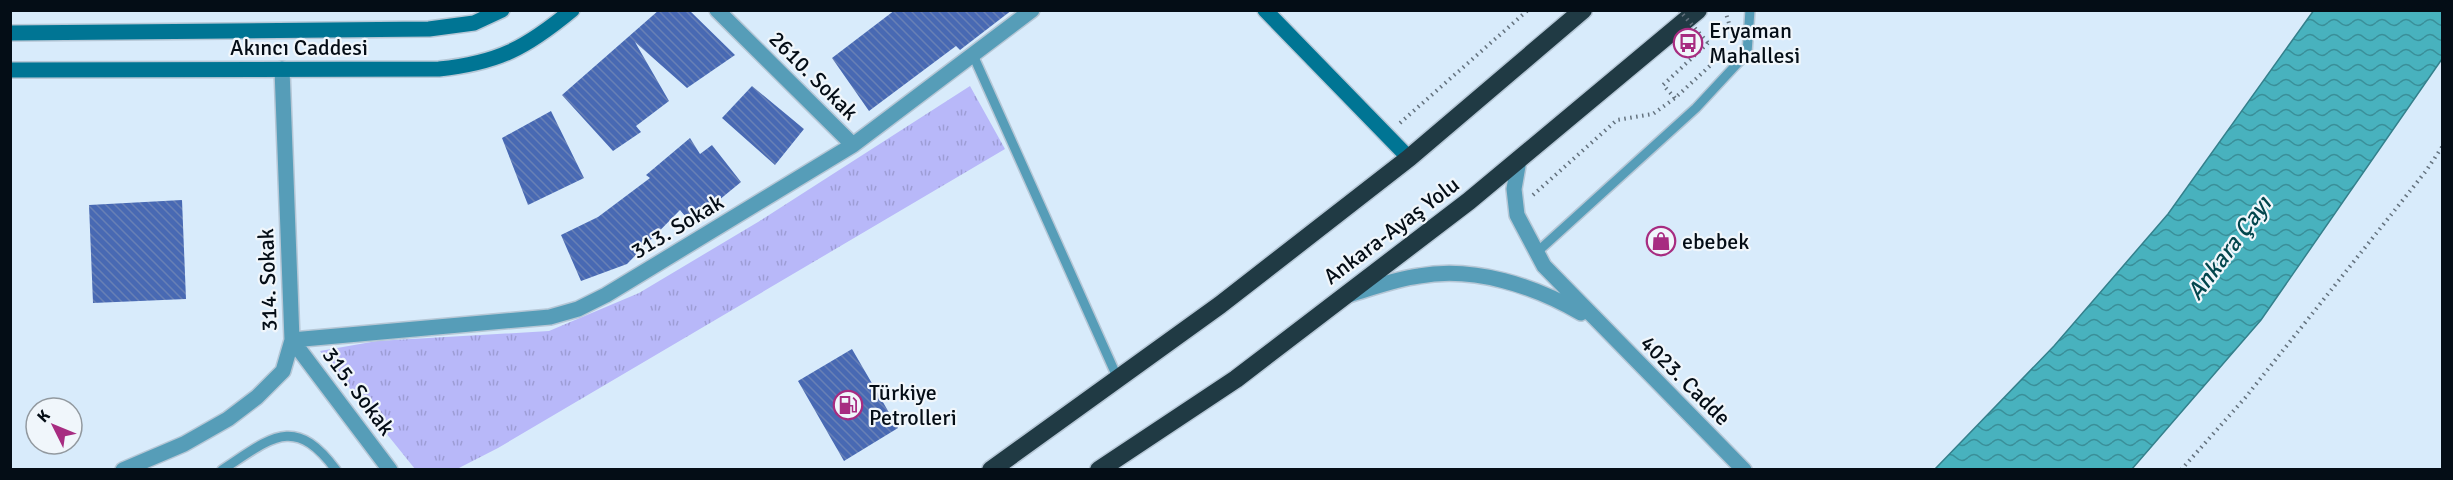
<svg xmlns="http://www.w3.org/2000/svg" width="2453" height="480" font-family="Signika,sans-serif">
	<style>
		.park { fill: url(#park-tufts) }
		.water { fill: url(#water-waves); stroke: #34808c; stroke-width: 1.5 }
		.building { fill: url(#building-back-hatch) }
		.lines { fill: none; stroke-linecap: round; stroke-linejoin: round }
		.lane-casing { stroke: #b6c7d6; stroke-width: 12 }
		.street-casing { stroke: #b6c7d6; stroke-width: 18 }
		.secondary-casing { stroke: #b6c7d6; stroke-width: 18 }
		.highway-casing { stroke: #b6c7d6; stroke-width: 21 }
		.path { stroke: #64727e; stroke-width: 4; stroke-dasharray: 1.5 4.5; stroke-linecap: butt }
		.lane { stroke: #569db8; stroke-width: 9 }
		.street { stroke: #569db8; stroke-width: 15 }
		.secondary { stroke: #007594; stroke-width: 15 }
		.highway { stroke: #203a44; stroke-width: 18 }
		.path-bridge { stroke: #64727e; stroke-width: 4; stroke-dasharray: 1.5 4.5; stroke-linecap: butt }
		.labels { text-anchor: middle; stroke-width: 4.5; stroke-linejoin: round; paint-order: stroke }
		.poi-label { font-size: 22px; fill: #040d16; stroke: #f0f6fb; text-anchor: start }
		.street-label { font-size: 22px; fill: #040d16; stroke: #f0f6fb }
		.water-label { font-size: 24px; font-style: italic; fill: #02464d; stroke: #f0f6fb }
	</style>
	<defs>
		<pattern id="park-tufts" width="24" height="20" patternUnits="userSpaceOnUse" patternTransform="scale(1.5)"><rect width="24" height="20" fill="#b8b8f9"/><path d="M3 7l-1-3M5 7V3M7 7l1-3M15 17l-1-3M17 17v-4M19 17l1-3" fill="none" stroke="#9d9dd5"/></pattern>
		<pattern id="water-waves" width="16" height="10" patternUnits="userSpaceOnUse" patternTransform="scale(1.5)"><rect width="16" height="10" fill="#48b2be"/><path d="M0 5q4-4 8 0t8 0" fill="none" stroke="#3a8f99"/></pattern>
		<pattern id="building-back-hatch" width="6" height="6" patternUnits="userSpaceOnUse" patternTransform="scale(1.5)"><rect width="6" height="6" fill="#4869b3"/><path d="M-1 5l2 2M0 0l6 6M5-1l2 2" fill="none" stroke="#6880b5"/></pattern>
	</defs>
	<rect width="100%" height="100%" fill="#d8ebfb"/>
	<path class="park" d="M970,86L1005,149L498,448L457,469H415L320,351L377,341L549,331L639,293L758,222Z"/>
	<path class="water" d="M2314,10L2442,11V59L2261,320L2132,469H1935L2054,346L2168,214Z"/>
	<path class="building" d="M659,10H689L735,55L687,88L635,42L669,101L636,126L641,132L613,151L562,95Z
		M895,10H1012L960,50L956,46L869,111L832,58Z
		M752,86L804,129L775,165L722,118Z
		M551,111L584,178L528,205L502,138Z
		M690,138L700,154L712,145L741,182L713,205L685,216L680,210L627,264L581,281L561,235L598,217L650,178L646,175Z
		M182,200L186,299L93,303L89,205Z
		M852,349L898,428L844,461L798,381Z"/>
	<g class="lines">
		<g class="lane-casing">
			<path id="lane" d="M973,55L1118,379
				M1536,253L1696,108L1747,53L1750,10
				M222,470C270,439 294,413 336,470"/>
		</g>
		<g class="street-casing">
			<path id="street" d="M717,10L853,145
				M1519,160L1514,189L1517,215L1544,266L1744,470
				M1348,295C1372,288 1395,279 1419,276C1474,266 1535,286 1581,313
				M292,340L550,317L578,309L606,295L853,145L1032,10
				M292,340L390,470
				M123,470L184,444L228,419L257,397L283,371L292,340L282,69"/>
		</g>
		<g class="secondary-casing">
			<path id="secondary" d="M1265,10L1409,158
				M10,33L429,29L474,23L502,10
				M10,70L439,69C498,63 526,48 572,10"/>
		</g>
		<g class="highway-casing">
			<path id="highway" d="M991,470L1220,305L1409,158L1583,10
				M1099,470L1236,379L1469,201L1698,10"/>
		</g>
		<path class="path" d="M1725,10L1731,30
			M1675,98L1663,85L1708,43
			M1400,123L1528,10
			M1533,195L1617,120L1653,114L1675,98L1712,64
			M2181,470L2245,398L2426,171L2442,147"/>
		<use href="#lane" class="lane"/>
		<use href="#street" class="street"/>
		<use href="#secondary" class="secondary"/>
		<use href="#highway" class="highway"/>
		<path class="path-bridge" d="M1679,10L1708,43"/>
	</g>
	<defs>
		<g id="bus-ring" transform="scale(1.5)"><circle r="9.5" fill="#f0f6fb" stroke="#a72c81" stroke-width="1.5"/><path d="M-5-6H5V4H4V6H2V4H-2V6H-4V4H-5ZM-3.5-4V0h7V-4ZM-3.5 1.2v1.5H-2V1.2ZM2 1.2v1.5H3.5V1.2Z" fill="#a72c81"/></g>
		<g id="shop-ring" transform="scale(1.5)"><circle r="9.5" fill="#f0f6fb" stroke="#a72c81" stroke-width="1.5"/><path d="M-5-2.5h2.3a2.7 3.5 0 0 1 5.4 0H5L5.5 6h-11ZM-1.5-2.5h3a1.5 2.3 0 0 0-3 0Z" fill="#a72c81"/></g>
		<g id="fuel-ring" transform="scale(1.5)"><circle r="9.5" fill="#f0f6fb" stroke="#a72c81" stroke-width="1.5"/><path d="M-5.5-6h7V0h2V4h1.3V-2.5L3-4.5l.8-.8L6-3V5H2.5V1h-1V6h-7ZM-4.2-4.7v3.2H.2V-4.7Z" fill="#a72c81"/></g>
	</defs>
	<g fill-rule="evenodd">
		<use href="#bus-ring" x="1688" y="43"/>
		<use href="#shop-ring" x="1661" y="241"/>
		<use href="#fuel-ring" x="848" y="405"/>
	</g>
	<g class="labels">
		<g class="poi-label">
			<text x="1709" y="38">Eryaman<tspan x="1709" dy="25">Mahallesi</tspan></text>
			<text x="1682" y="249">ebebek</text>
			<text x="869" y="400">Türkiye<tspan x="869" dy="25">Petrolleri</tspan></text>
		</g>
		<g class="street-label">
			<text x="299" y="55">Akıncı Caddesi</text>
			<text transform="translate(814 75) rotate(45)" y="8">2610. Sokak</text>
			<text transform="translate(677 226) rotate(-31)" y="8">313. Sokak</text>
			<text transform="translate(1391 230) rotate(-37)" y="8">Ankara-Ayaş Yolu</text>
			<text transform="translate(267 280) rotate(-92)" y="8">314. Sokak</text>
			<text transform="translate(1686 380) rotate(45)" y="8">4023. Cadde</text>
			<text transform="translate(359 391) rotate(53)" y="8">315. Sokak</text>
		</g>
		<g class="water-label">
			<text transform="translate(2229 248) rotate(-53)" y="8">Ankara Çayı</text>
		</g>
	</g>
	<rect width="2453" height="480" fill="none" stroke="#040d16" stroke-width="24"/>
	<g transform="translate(54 426) rotate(313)"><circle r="28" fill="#f0f6fb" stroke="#92999f" stroke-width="1.5"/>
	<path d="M0-4.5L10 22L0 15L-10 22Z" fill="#a72c81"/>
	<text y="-9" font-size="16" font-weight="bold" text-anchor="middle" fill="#040d16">K</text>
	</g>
</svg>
